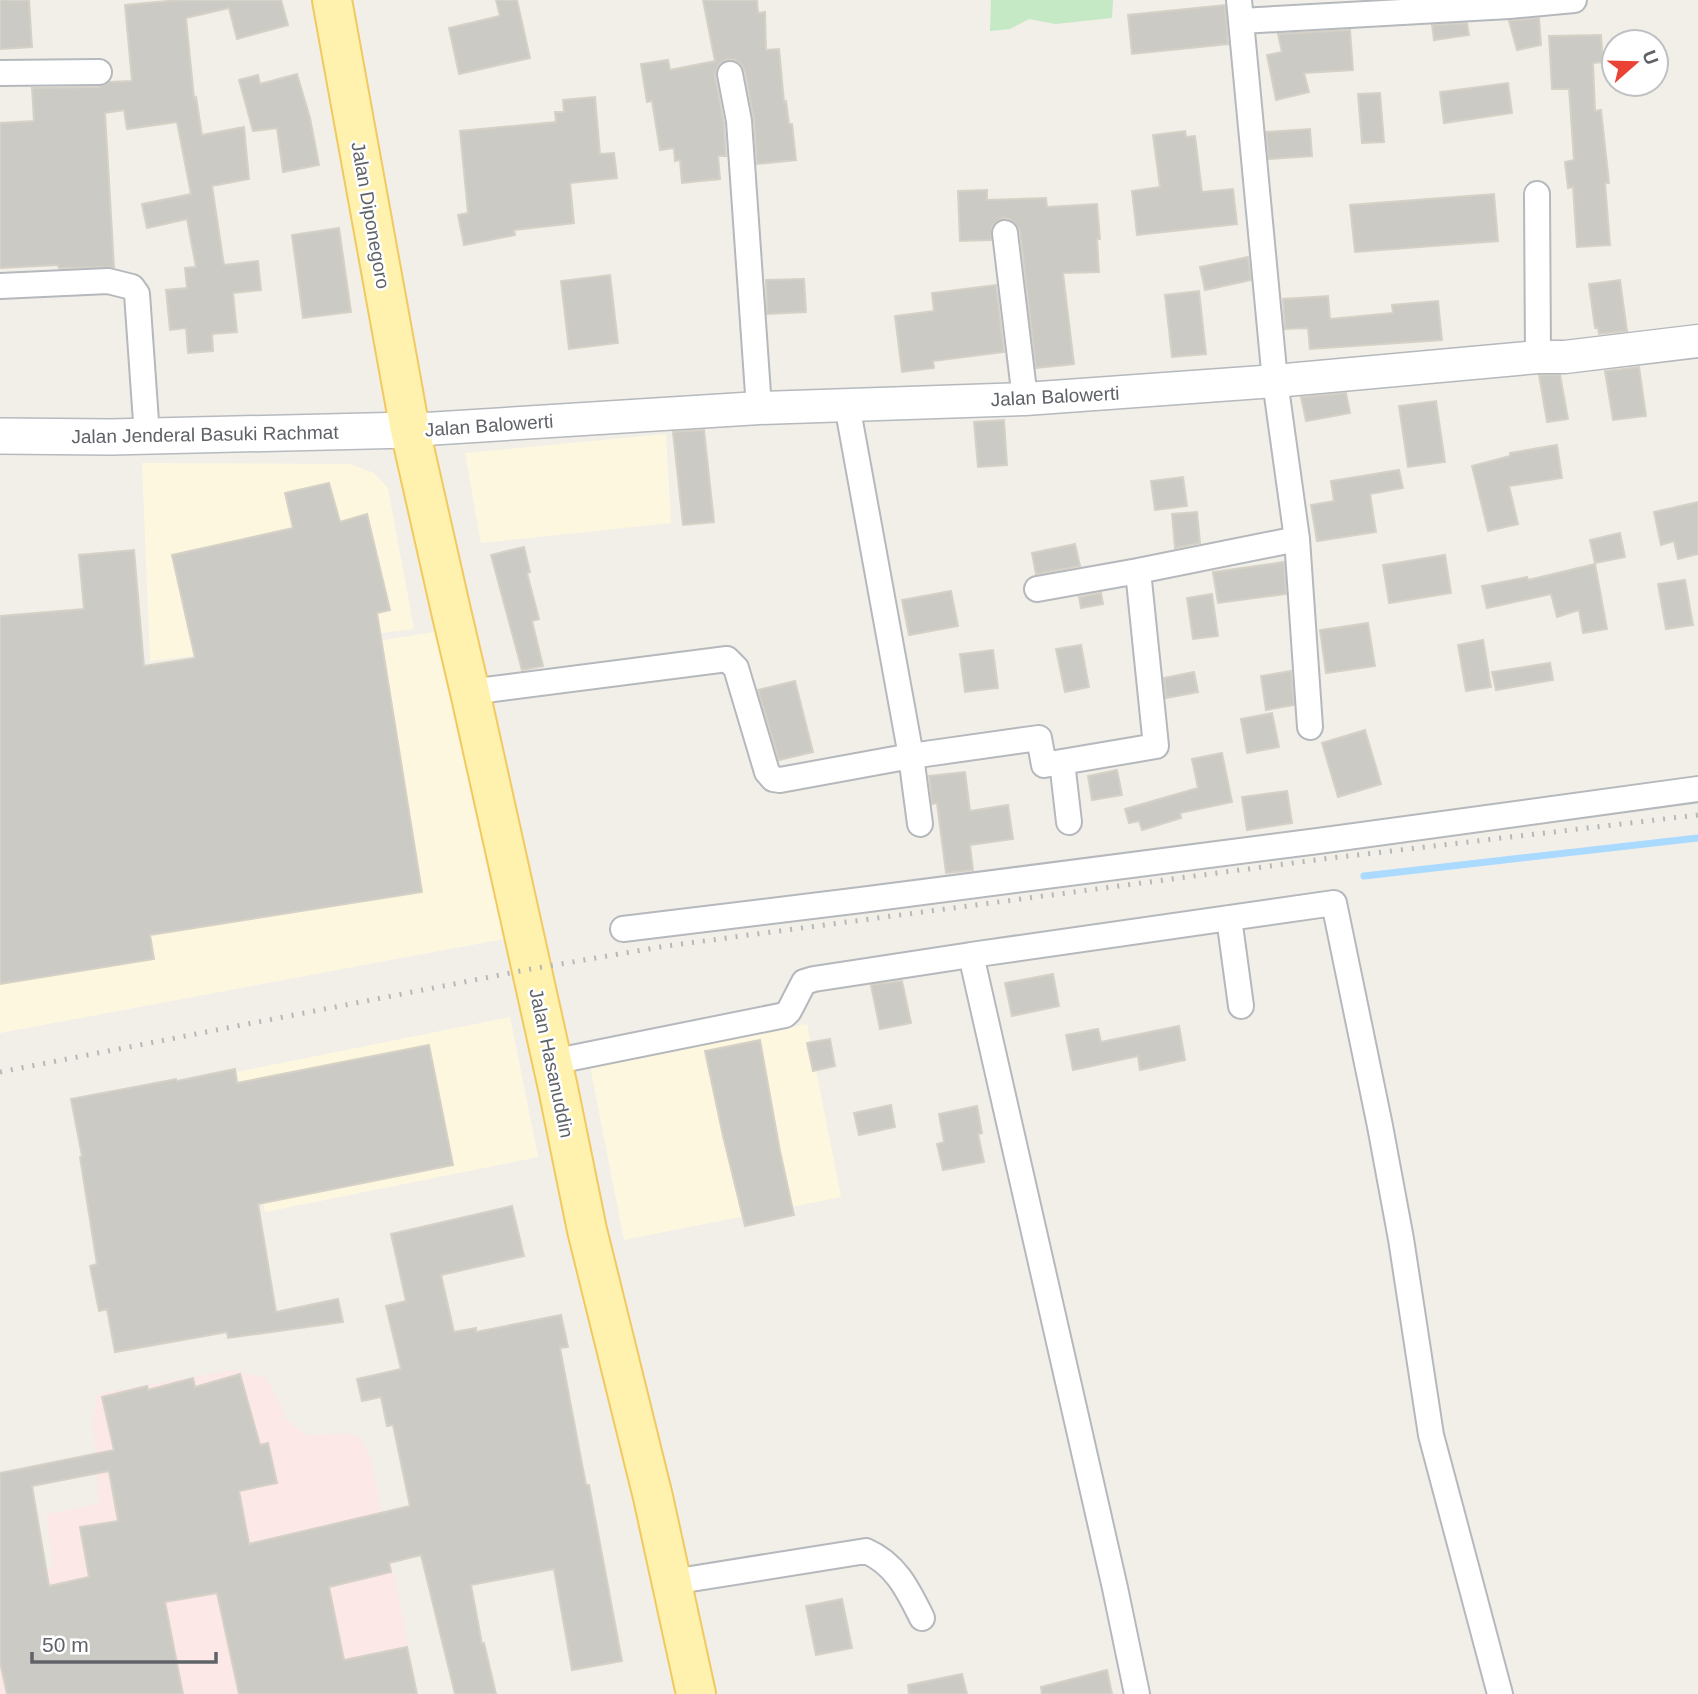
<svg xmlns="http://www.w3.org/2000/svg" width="1698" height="1694" font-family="Arial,sans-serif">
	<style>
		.commercial { fill: #fef7e0 }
		.medical { fill: #fce8e6 }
		.green { fill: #c5e8c5 }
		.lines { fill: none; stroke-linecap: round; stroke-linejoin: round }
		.stream { stroke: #aadaff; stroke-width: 7 }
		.building { fill: #cccac5; stroke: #d6d1c6; stroke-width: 2; fill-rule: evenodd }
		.minor-casing { stroke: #b5b8bc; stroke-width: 28 }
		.tertiary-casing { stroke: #b5b8bc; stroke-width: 35 }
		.secondary-casing { stroke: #b6babf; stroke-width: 38 }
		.primary-casing { stroke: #f2c960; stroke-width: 42 }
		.minor { stroke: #fff; stroke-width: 24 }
		.tertiary { stroke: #fff; stroke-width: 32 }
		.secondary { stroke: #fff; stroke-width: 35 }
		.primary { stroke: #fff2af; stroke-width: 38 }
		.rail { stroke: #b6b7b8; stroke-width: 5; stroke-dasharray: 2 9; stroke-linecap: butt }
		.labels { text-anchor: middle; stroke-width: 5; stroke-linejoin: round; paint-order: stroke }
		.street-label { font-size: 19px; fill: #5f6368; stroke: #fff }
	</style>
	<rect width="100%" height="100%" fill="#f1efe8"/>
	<path class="commercial" d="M666,434L671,523L481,543L465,453Z
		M142,463L349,464L374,473L388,488L414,629L150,661Z
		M441,631L509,938L0,1033V701Z
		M510,1017L538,1157L265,1212L237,1072Z
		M807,1024L841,1197L624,1240L590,1066Z"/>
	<path class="medical" d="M233,1370L267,1378L287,1420L308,1436L348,1433L359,1437L370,1456L418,1694H0V1578L53,1567L46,1514L99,1504L93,1422L97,1394Z"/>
	<path class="green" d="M991,0H1113L1112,18L1055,24L1029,19L1010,29L990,31Z"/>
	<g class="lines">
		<path class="stream" d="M1364,876L1698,838"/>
	</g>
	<path class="building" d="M0,0H29L32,47L0,49Z
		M179,0H281L288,25L237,39L229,8L186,18L194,98L196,97L202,135L244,127L249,179L212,186L224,265L258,261L261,290L233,293L237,332L212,334L213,351L188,353L186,328L170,330L166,290L187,288L185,268L196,267L187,219L147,228L142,204L191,194L177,122L127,129L124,110L105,113L114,267L59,268L58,265L0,268V123L34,121L32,88L99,87L109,82L132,81L125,5Z
		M496,0H517L530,58L459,74L449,28L500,16Z
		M703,0H757L758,13L765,12L766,50L779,49L784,102L786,101L789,124H792L796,160L757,164L754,120L745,71L741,64L735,60L728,59L720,63L716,70L715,76L724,123L726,156H718L720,179L682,183L680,160L675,161L674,148L660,150L652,101L647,102L641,64L668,60L670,70L715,61Z
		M1225,5L1228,44L1132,54L1128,15Z
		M1539,18L1541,45L1517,50L1509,21Z
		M1467,23L1469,35L1434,40L1432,25Z
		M1350,30L1353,70L1304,73L1309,92L1276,100L1267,55L1282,52L1278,34Z
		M1601,35L1603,62L1593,63L1595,111L1601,110L1609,183H1605L1610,245L1577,247L1573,187L1568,188L1565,162L1574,160L1569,89H1552L1549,36Z
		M297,74L310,118L319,165L283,172L277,128L253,131L239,80L258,75L260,84Z
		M1508,83L1512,113L1444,123L1440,92Z
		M1380,93L1384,142L1362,143L1358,94Z
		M595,97L600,154L614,153L617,178L570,183L574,223L514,230L515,235L464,245L458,215L468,213L460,131L556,122L555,112H564L563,100Z
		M1310,129L1312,156L1269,159L1266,132Z
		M1185,131L1186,137L1195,136L1202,192L1233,189L1237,224L1137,235L1132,191L1160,187L1153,135Z
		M987,190V200L1046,198L1047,207L1097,204L1100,239H1097L1099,272L1063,273L1074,364L1036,368L1020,231L1016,224L1010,219L1003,218L997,221L992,227L991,240L960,241L958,191Z
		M1494,194L1498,241L1355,252L1350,205Z
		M339,228L351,312L303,318L292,235Z
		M1248,257L1251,280L1205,290L1200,267Z
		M610,275L618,343L569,349L561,281Z
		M804,279L806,312L767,314L766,280Z
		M1620,280L1627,331L1599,334L1598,328H1595L1589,284Z
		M996,285L1004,352L933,361L934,368L902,372L895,316L934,311L932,293Z
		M1199,291L1206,354L1172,357L1165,295Z
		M1328,296L1330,319L1393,313L1392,305L1438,301L1442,340L1310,349L1308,328L1285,329L1283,299Z
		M1639,367L1646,416L1613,420L1605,371Z
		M1539,375H1560L1568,419L1547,422Z
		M1346,393L1350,413L1306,421L1301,397Z
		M1436,401L1445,462L1408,467L1399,406Z
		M1004,420L1007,465L978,467L974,422Z
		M704,430L714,522L683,525L673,432Z
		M1557,445L1562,478L1509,486L1518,524L1488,531L1472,466L1510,456V453Z
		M1399,470L1403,488L1370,494L1376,532L1317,541L1311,505L1334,501L1331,481Z
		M1183,477L1187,506L1155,510L1151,481Z
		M329,483L340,522L367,514L390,610L377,613L422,892L150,935L154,959L0,984V616L84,609L79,555L134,550L144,666L195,658L172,555L293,528L285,493Z
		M1698,502V554L1678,559L1674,541L1661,545L1654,512Z
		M1197,512L1200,543L1175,548L1172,514Z
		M1620,533L1625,557L1595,563L1590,540Z
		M1075,544L1080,566L1036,574L1032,553Z
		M524,547L530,572L527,573L539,619L532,621L543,666L522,670L491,555Z
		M1445,555L1451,593L1389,603L1383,565Z
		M1284,562L1286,594L1218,603L1213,572Z
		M1595,564L1607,629L1583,633L1579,610L1557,617L1551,594L1487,608L1482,586L1527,577L1528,580Z
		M1685,580L1693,625L1666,629L1658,584Z
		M951,591L958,626L909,635L902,600Z
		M1101,593L1103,604L1081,608L1079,597Z
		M1212,594L1218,636L1193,639L1187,598Z
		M1368,623L1375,666L1326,673L1320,630Z
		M1483,640L1491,687L1466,691L1458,645Z
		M1081,645L1089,687L1065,692L1056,649Z
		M993,650L998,688L965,692L960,654Z
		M1550,663L1553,680L1496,690L1492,672Z
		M1291,671L1294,705L1266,710L1261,676Z
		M1194,672L1198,692L1166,698L1164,678Z
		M795,681L813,752L779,760L758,690Z
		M1272,713L1279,747L1247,753L1241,719Z
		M1365,730L1381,784L1338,797L1322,743Z
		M1222,753L1232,802L1180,813L1181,818L1142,830L1139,821L1129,823L1125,809L1198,788L1192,759Z
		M1117,770L1122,795L1092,800L1088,776Z
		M965,772L970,811L1008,805L1013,839L970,845L973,870L946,873L937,803L932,804L929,776Z
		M1287,791L1292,823L1247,830L1242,797Z
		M1053,974L1059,1006L1012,1016L1005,983Z
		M902,981L911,1023L880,1029L871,985Z
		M1179,1026L1185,1060L1140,1070L1138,1056L1073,1070L1066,1035L1098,1029L1101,1042Z
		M830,1039L835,1066L813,1071L807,1043Z
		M760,1040L780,1151L794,1215L745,1226L723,1136L705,1051Z
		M429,1045L453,1165L258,1204L276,1312L338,1299L343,1322L228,1338L227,1332L115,1352L107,1309L99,1311L90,1266L97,1264L80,1157L82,1156L71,1099L176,1079L177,1081L235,1069L237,1083Z
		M891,1105L895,1127L859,1135L854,1113Z
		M977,1106L982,1133L978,1134L984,1162L943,1170L937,1144L944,1142L939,1114Z
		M512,1206L524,1256L441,1275L454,1332L476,1328V1332L561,1315L568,1347L560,1348L586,1485H589L622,1661L572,1670L554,1569L471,1585L482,1644L484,1643L496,1694H455L421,1555L389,1563L391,1572L329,1587L344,1660L407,1647L417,1694H239L217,1593L165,1602L183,1694H7L0,1662V1473L114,1450L102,1397L147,1386L148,1390L193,1378L195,1387L240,1374L260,1445L268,1443L277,1483L239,1491L249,1544L410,1506L393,1425L387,1426L381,1397L362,1401L357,1379L401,1369L386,1306L406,1301L391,1234ZM109,1471L118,1521L80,1527L89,1577L49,1586L32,1486Z
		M842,1599L852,1648L816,1655L806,1606Z
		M1107,1670L1112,1694H1042L1041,1687Z
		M962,1674L967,1694H909L908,1685Z"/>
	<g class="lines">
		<g class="minor-casing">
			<path id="minor" d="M1239,0L1275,381L1297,539L1310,727
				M1241,21L1509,6L1574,0
				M0,73L99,72
				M730,74L739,121L759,408
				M1537,194L1538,357
				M1005,233L1025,399
				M0,286L108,281L132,287L137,294L147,436
				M1037,589L1138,571L1297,539
				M470,692L727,659L736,668L767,772L773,779L780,780L911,756L847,405
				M1062,762L1069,822
				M920,824L911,756L1039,738L1044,765L1156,746L1138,571
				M1229,918L1241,1006
				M623,929L861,900L1318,841L1698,789
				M552,1062L785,1015L789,1011L804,982L814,979L971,955
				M672,1582L866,1551C896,1564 908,1590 922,1618
				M1137,1694L1115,1588L971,955L1334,903L1380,1126L1401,1239L1431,1435L1500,1694"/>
		</g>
		<g class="tertiary-casing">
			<path id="tertiary" d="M410,430L759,408L1025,399L1275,381L1538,357H1565L1698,341"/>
		</g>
		<g class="secondary-casing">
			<path id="secondary" d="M0,436L111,437L410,430"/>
		</g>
		<g class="primary-casing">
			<path id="primary" d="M332,0L410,430L451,611L470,692L558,1088L587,1230L653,1497L696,1694"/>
		</g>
		<use href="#minor" class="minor"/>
		<use href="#tertiary" class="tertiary"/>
		<use href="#secondary" class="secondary"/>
		<use href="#primary" class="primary"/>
		<path class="rail" d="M0,1072L531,969L666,946L1323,859L1698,815"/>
	</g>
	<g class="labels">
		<g class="street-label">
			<text transform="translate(371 215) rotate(80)" y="7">Jalan Diponegoro</text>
			<text transform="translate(1055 396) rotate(-3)" y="7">Jalan Balowerti</text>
			<text transform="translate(489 425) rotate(-4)" y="7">Jalan Balowerti</text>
			<text transform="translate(205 434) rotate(-1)" y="7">Jalan Jenderal Basuki Rachmat</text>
			<text transform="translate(552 1063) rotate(78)" y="7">Jalan Hasanuddin</text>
		</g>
	</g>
	<g transform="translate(1635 63) rotate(70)"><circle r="33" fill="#ffffff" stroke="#bfc1c3" stroke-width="2"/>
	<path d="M0-5L12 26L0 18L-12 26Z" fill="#ea4335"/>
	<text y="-10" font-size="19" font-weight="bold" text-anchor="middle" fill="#5f6368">U</text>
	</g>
	<path d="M32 1652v10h184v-10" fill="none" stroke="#5f6368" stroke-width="3.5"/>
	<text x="42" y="1652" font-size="21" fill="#5f6368" stroke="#ffffff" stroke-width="5" paint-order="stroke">50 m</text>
</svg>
